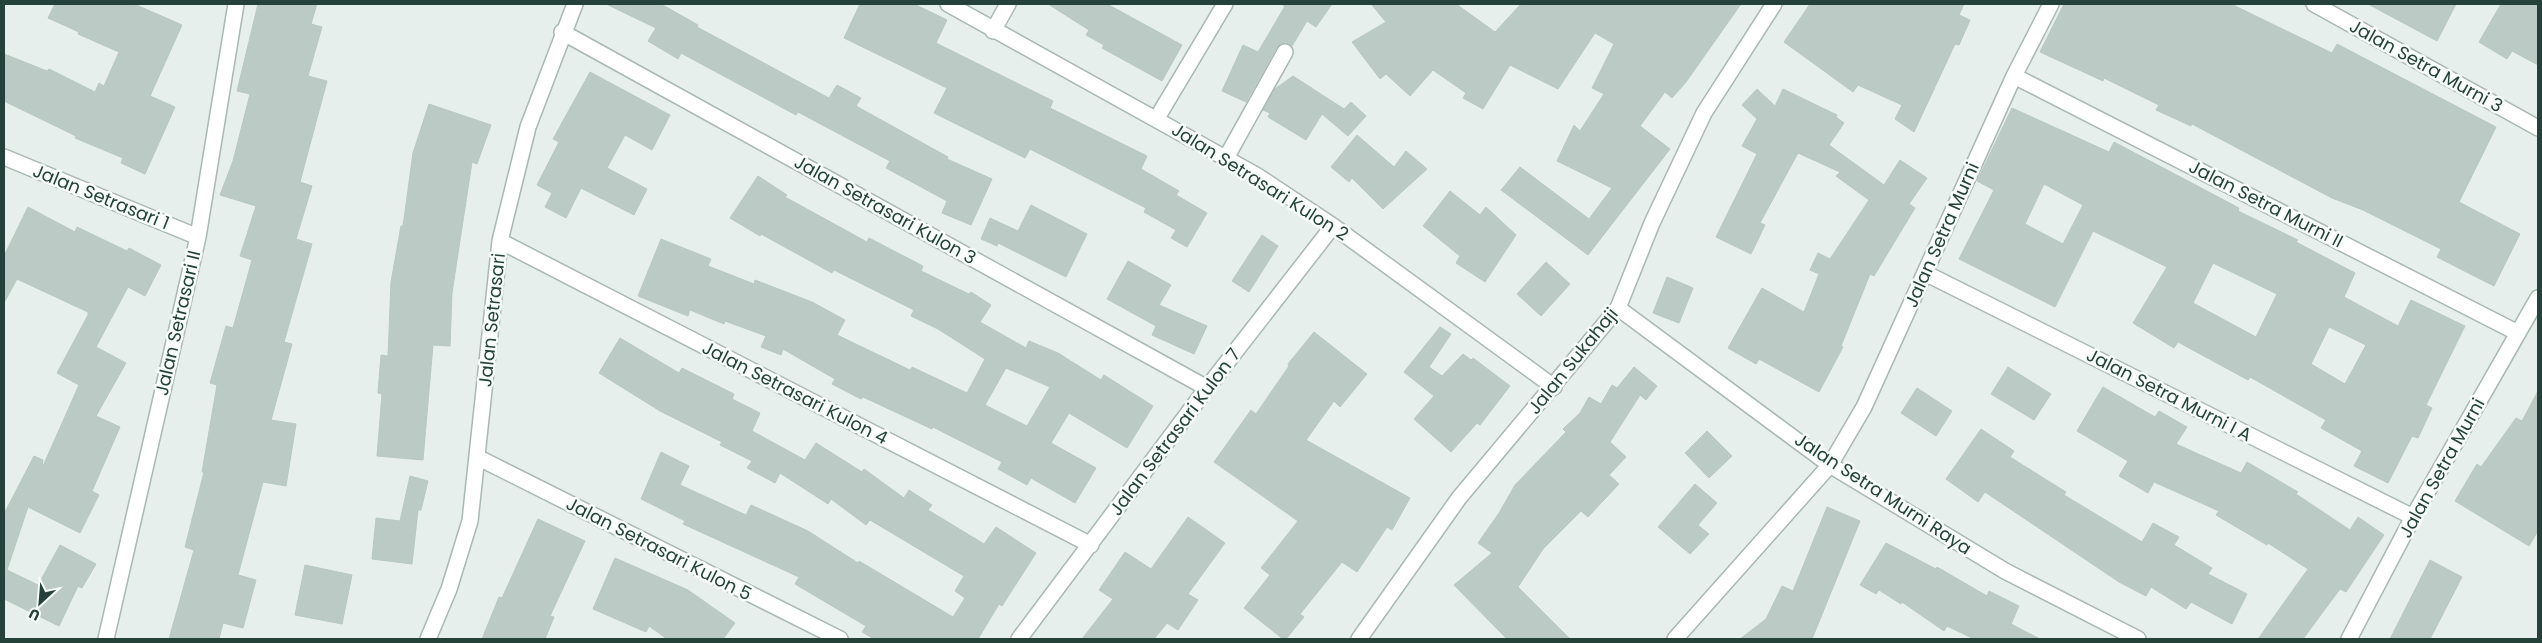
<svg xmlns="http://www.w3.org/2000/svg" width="2542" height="643" font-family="Poppins,sans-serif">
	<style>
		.building { fill: #bbcac4; stroke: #b8c9c2; fill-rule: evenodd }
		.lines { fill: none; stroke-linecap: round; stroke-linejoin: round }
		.minor-casing { stroke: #a8b8b2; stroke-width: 18 }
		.tertiary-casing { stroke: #a8b8b2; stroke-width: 18 }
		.minor { stroke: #fff; stroke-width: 15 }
		.tertiary { stroke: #fff; stroke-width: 15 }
		.labels { text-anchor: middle; stroke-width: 5; stroke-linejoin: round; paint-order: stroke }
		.street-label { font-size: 18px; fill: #24423a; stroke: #f7fbf9 }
	</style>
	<rect width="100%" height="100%" fill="#e6efeb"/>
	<path class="building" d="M55,4H134L182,25L150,96L175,107L145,174L121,163L123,158L75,138L76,136L4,101V54L47,71L49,69L95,92L99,83L104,86L119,52L78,34L79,32L48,18Z
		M258,4H317L311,24L322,27L308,76L327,81L300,182L312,186L296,239L312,244L284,342L292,344L271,420L296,424L286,486L263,482L238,575L256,580L243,628L223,623L219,639H169L194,550L185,547L204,472H202L217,385L210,383L226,326L233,328L252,260L240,256L256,206L220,195L233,161L250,94L237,91Z
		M606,4H661L698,25L697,27L829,98L837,85L861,98L856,106L948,157L947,159L992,179L971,225L942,213L947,201L886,168L890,161L798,112L796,115L681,53L678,59L648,41L656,28Z
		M860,4H914L947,20L936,43L1053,101L1050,108L1147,156L1141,169L1179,191L1176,195L1207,213L1187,247L1171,238L1176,230L1144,212L1146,208L1030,149L1025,158L934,113L947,88L844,38Z
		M1048,4H1107L1182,45L1162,81L1102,48L1104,45L1086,35L1089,30Z
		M1281,4H1332L1316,27L1307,21L1292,46L1284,43L1277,47L1246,102L1222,91L1243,45L1258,52L1285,6Z
		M1371,4H1456L1495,32L1521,4H1741L1686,82L1672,98L1665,92L1640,126L1670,149L1588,255L1501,190L1520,167L1589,219L1612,188L1557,161L1574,125L1580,131L1604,94L1592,88L1614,44L1595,33L1558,89L1510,65L1483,109L1463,98L1466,93L1433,70L1410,96L1386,74L1380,79L1352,42L1386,22Z
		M1810,4H1964L1959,15L1970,20L1959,45L1955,44L1914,132L1895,119L1902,105L1858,85L1853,92L1784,42Z
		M2064,4H2231L2332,53L2337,44L2496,127L2459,202L2520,234L2494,286L2437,257L2441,249L2363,210L2332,198L2192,124L2191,126L2156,110L2159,105L2104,78L2103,81L2040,52Z
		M2368,4H2456L2437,41Z
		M2501,4H2538V65L2512,51L2507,59L2479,42Z
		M590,72L670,115L652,150L625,135L607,168L647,189L634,215L581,188L566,218L545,207L552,193L537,185L559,142L553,139Z
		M1293,76L1344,109L1351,102L1366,116L1348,136L1322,114L1306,140L1268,117L1270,113L1263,110L1275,89Z
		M1757,89L1775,106L1783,89L1837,115L1836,117L1844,123L1829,145L1884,185L1900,160L1927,178L1909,204L1915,208L1874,276L1870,274L1841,346L1843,347L1819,392L1759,359L1756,364L1728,348L1762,288L1804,312L1819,274L1810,270L1818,253L1830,259L1869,200L1836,176L1840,172L1798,153L1760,223L1765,225L1751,254L1716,237L1757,154L1742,146L1757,119L1742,105Z
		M429,104L491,125L477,164L472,162L452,293L450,346L433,345L423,460L377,456L382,394L378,393L381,355L388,356L391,282L401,226H403L413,153Z
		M2012,108L2109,152L2114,142L2239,208L2238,211L2298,240L2296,242L2355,273L2344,297L2398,326L2411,300L2465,326L2426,405L2432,408L2418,438L2412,436L2388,483L2354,466L2362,451L2321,428L2326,420L2250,377L2248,380L2178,342L2174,348L2133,323L2167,267L2093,231L2055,307L1959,259L1994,190L1977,181ZM2044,184L2083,205L2063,244L2025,224ZM2213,263L2277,294L2256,337L2193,303ZM2329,327L2366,345L2345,384L2311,364Z
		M1357,135L1394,167L1406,151L1427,169L1383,209L1352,178L1349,182L1331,167Z
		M758,176L787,195L785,197L867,242L869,238L923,266L921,271L969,294L971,292L991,305L980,322L1026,348L1029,341L1058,353L1101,380L1104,375L1153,406L1127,448L1069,413L1051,443L1096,468L1075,503L1031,478L1027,485L998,469L1002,462L933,427L932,429L863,397L861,399L832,384L835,379L783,349L781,355L761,347L766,336L725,321L724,324L690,310L688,316L638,296L661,239L711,259L708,266L754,284L755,280L812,302L845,320L837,335L910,370L912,367L967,393L985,359L938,329L911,316L914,310L834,270L832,273L761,234L760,236L730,218ZM1006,368L1050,387L1027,426L985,405Z
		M1450,191L1480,215L1486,207L1516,235L1485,282L1456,263L1460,256L1423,226Z
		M1031,205L1087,234L1066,277L998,243L997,246L981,239L990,218L1018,231Z
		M28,207L75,232L77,227L127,251L129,248L161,265L145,296L128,287L96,347L126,363L96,416L120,427L92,491L99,495L80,533L28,507L7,570L38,585L60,545L96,564L82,588L78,586L59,626L4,599V514L34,456L43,460L42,465L43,466L79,385L57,373L88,315V312L17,279L4,303V256Z
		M1262,235L1278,246L1249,292L1232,281Z
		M1128,261L1171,285L1159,305L1207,326L1194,354L1152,335L1156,326L1107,299Z
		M1546,262L1570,284L1541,316L1517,294Z
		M1667,277L1693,288L1679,323L1653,313Z
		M1440,327L1451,334L1429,367L1442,376L1463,354L1471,360L1473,358L1510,386L1480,425L1477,423L1451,452L1414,419L1434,396L1404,372Z
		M1314,332L1367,374L1340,407L1334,401L1306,440L1410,498L1392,530L1387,527L1357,572L1342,562L1300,614L1304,617L1286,639H1283L1244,608L1270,575L1261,568L1298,521L1214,462L1251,410L1256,414L1289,366L1288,364Z
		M620,338L679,373L682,368L734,394L732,399L760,413L752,431L805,460L816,443L862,472L864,469L904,498L909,490L932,505L928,510L984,544L996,527L1036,553L1002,606L999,604L978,639H874L862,632L866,626L795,584L799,577L683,524L685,521L641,499L661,452L689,466L680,485L746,515L751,505L808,531L858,563L859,561L953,617L965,598L955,591L964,576L870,520L866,525L831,499L828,504L780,473L775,483L747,468L752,461L720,445L722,442L660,411L599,373Z
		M1634,367L1657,386L1646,400L1640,395L1610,442L1626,457L1609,475L1619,484L1588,517L1581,511L1543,549L1518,587L1570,639H1507L1454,585L1492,553L1478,543L1499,513L1515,485L1566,432L1563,429L1580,413L1589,397L1601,404L1612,385L1617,388Z
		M2008,367L2051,394L2034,420L1991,394Z
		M2103,387L2155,417L2159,411L2187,427L2176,444L2241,473L2247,462L2298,492L2296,494L2350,530L2358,517L2384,535L2346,592L2340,589L2303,639H2258L2308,569L2268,543L2267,545L2216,515L2219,511L2154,482L2148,493L2119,476L2128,461L2077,431Z
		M1917,388L1952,411L1936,436L1901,413Z
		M2538,391V531L2529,546L2455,501L2477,464L2481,467L2516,418L2522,421Z
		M1981,429L2014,451L2010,457L2066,492L2064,495L2142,542L2153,523L2179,537L2174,545L2212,568L2208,574L2247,594L2232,624L2191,602L2186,609L2151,587L2146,596L2119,582L1985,492L1978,502L1946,479Z
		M1707,431L1732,456L1709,478L1685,453Z
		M410,476L428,481L421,510H418L412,564L372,559L376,518L400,521Z
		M1695,484L1717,503L1698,525L1709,534L1690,554L1658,527Z
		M1827,507L1860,521L1812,639H1740L1766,619L1782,586L1793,591Z
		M1188,517L1225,543L1188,594L1198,600L1178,630L1167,623L1154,639H1082L1113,599L1099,590L1125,552L1151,569Z
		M538,519L585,541L550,616L554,617L545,639H482L499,597L502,598Z
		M1886,543L1936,569L1937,567L1987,596L1989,591L2019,606L2011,624L2040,639H1974L1947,626L1944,631L1902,602L1901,604L1879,590L1876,594L1860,585Z
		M615,558L688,590L735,623L723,639H667L649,626L646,632L593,609Z
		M2430,560L2462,577L2430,639H2390Z
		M305,565L352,575L342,624L295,615Z"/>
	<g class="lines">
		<g class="minor-casing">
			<path id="minor" d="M948,4L1256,175L1333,226L1554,387
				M2314,4L2538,128
				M993,31L1008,4
				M562,32L1207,388
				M2014,76L2518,333
				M1157,118L1225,4
				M4,157L198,237
				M1226,158L1285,52
				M500,241L1091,545
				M1925,273L2413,517
				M1618,308L1830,465L2005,571L2138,639
				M479,458L840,639
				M106,639L198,237L236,4
				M428,639L449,589L470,521L500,241L528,127L575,4
				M1019,639L1207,388L1333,226
				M1675,639L1830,465L1864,407L2014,76L2051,4
				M2349,639L2413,517L2538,298"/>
		</g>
		<g class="tertiary-casing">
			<path id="tertiary" d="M1359,639L1459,498L1618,308L1652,223L1704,113L1774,4"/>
		</g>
		<use href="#minor" class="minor"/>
		<use href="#tertiary" class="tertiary"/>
	</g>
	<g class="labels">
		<g class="street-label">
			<text transform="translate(2426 66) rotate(29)" y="6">Jalan Setra Murni 3</text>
			<text transform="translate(1260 182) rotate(32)" y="6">Jalan Setrasari Kulon 2</text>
			<text transform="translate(101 197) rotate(22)" y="6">Jalan Setrasari 1</text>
			<text transform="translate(2266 204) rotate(27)" y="6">Jalan Setra Murni II</text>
			<text transform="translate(885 210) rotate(29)" y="6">Jalan Setrasari Kulon 3</text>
			<text transform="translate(1942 235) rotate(-66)" y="6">Jalan Setra Murni</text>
			<text transform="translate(492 320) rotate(-84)" y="6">Jalan Setrasari</text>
			<text transform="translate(178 323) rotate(-77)" y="6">Jalan Setrasari II</text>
			<text transform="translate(1573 361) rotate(-51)" y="6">Jalan Sukahaji</text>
			<text transform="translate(795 393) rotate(27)" y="6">Jalan Setrasari Kulon 4</text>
			<text transform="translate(2169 395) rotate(27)" y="6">Jalan Setra Murni I A</text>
			<text transform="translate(1175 432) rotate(-53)" y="6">Jalan Setrasari Kulon 7</text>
			<text transform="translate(2442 468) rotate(-61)" y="6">Jalan Setra Murni</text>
			<text transform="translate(1883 494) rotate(33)" y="6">Jalan Setra Murni Raya</text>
			<text transform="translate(659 549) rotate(27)" y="6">Jalan Setrasari Kulon 5</text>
		</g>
	</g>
	<rect width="2542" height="643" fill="none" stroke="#24423a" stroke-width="10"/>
	<g transform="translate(40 603) rotate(206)" stroke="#f7fbf9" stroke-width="4" paint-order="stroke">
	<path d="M0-4L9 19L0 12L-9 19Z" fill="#24423a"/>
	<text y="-8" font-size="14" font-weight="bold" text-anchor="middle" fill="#24423a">U</text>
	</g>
</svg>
